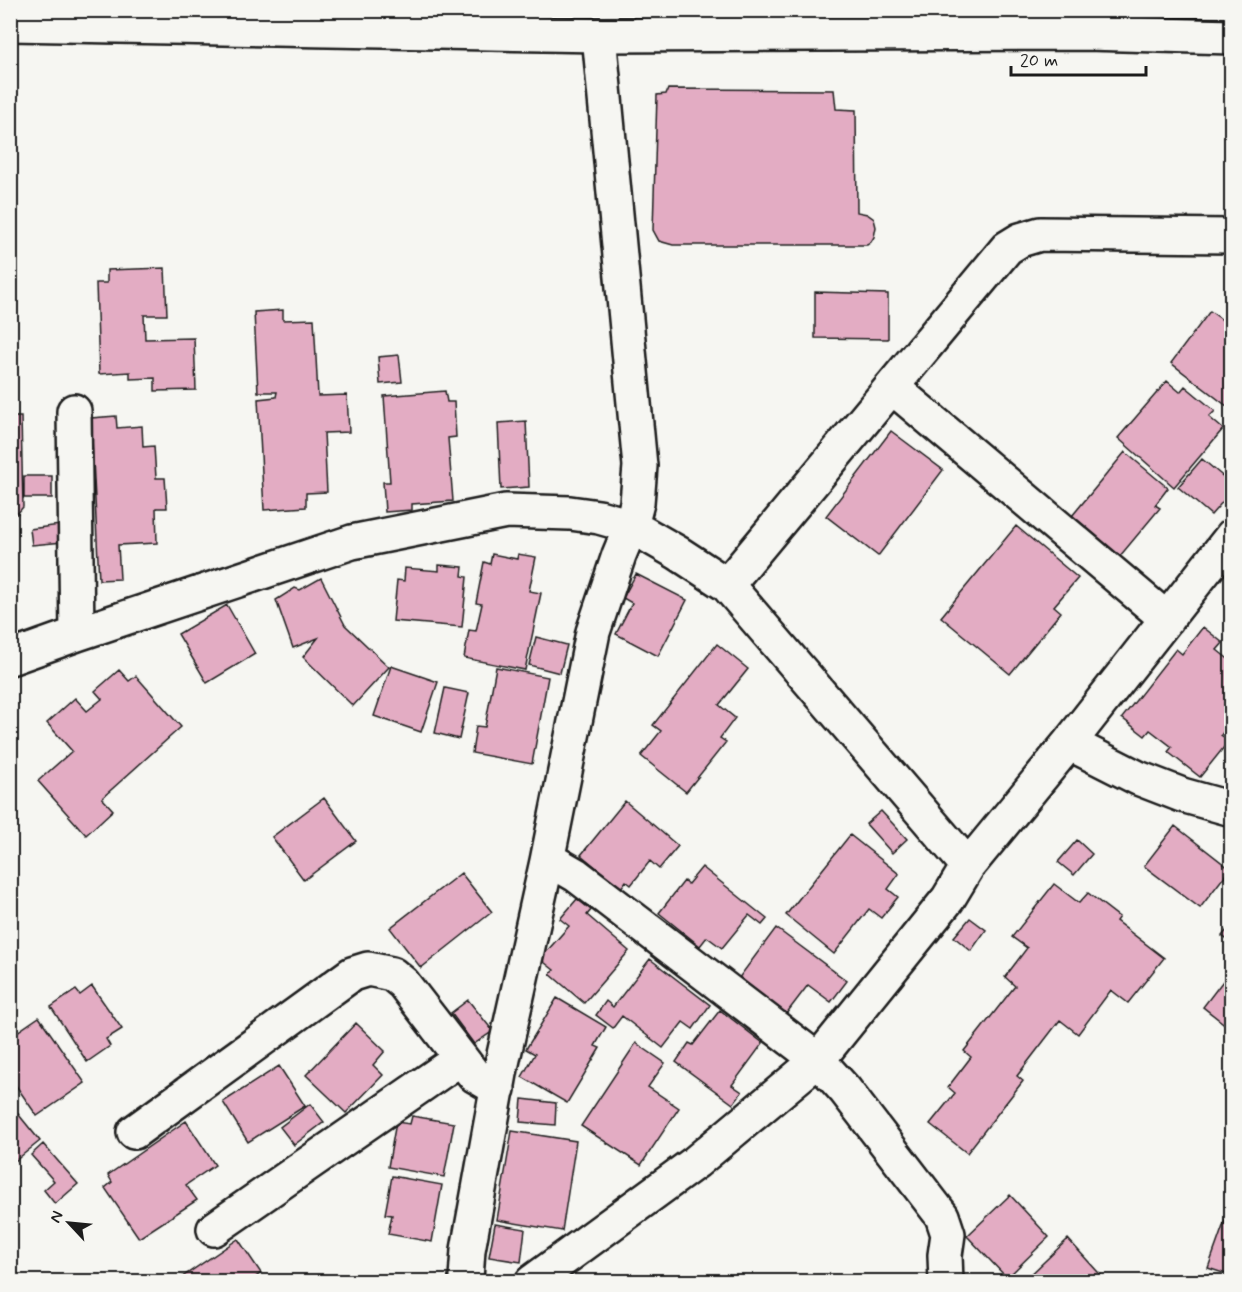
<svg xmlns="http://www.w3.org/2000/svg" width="1242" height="1292" font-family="Mynerve,sans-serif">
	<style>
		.building { fill: #e3acc3; stroke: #1c1c1c; stroke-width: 1.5 }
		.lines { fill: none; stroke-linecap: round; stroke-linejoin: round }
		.street-casing { stroke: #1c1c1c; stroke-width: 38 }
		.highway-casing { stroke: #1c1c1c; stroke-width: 38 }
		.street { stroke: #f6f6f2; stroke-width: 33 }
		.highway { stroke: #f6f6f2; stroke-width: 33 }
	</style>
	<rect width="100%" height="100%" fill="#f6f6f2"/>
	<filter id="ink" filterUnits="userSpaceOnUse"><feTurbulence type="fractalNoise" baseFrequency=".0167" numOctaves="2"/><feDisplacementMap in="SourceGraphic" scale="12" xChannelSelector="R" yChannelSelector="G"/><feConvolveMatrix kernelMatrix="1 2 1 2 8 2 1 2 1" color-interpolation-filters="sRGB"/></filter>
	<g filter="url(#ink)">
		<path class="building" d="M668,89L834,90L836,109L856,110L857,212L867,214L874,219L876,227L874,237L871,242L867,245H673L659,241L653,230L657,95L666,94Z
			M165,268L167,315H144L145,339L194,338L196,390L155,391V378L130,379V372L99,374L96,283H107V270Z
			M815,292L888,294V339L815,338Z
			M283,310V320L314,319L318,396L347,395L349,432L324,433L327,492L306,493V507L264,510L258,399L276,397L277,392H258L254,312Z
			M1210,311L1232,327V410L1171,363Z
			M399,355L402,382L380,384L378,357Z
			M1167,381L1180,392L1185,386L1215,411L1209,417L1223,429L1174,487L1118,438Z
			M445,391L447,402H454L456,437L448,438L453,501L412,504V510L385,512L383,482H390L384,396Z
			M116,416L117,428L142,426L143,447L154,446L156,478H165L167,508H156L157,543L118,545L120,579L99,580L91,418Z
			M10,417H21L23,507L17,514H10Z
			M526,421L529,487L501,489L498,423Z
			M891,431L943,470L878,556L826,516Z
			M1125,452L1168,488L1155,505L1160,508L1120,556L1072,516Z
			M1202,459L1232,484V491L1211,515L1178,487Z
			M24,476H52V498H24Z
			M60,525L63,542L32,545L30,529Z
			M1016,526L1078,578L1054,606L1061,612L1010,674L941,617Z
			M492,554L517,559L518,554L536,557L529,591L541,593L525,670L464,658L469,630L476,631L482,604L476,603L484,562L490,564Z
			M439,565L463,567L462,576L467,577L462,627L393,621L397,580L404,581L405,568L439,571Z
			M636,574L687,600L658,656L616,634L632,603L623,598Z
			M321,578L345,625L389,667L353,706L303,657L318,638L293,648L276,600L295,588L300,590Z
			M227,605L255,654L207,683L178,634Z
			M1203,627L1223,643L1217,650L1232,662V721L1221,735L1229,741L1200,777L1168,752L1172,747L1150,730L1145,736L1122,718L1176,649L1182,654Z
			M536,637L567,645L560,673L529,665Z
			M717,644L748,669L719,705L735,718L720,738L726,742L686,792L641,756L661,731L653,725Z
			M391,666L438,682L421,732L374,716Z
			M496,667L548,677L532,764L472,753L476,726L485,727Z
			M119,670L129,681L136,676L181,727L102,798L113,810L86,835L38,781L72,751L47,723L75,698L87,711L102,699L95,691Z
			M445,688L469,693L459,739L435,733Z
			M324,798L356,841L304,880L272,837Z
			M625,801L678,846L659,869L650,861L631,885L626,881L621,888L581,855Z
			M881,811L907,839L892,853L866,824Z
			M1175,826L1230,869L1200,908L1144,866Z
			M850,835L899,874L888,889L898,897L881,918L869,909L834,954L786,915Z
			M1077,840L1092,854L1074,875L1058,862Z
			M702,867L767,919L762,925L749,915L722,948L707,937L700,946L659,913L684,881L688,884Z
			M461,873L492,912L421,968L390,928Z
			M1054,884L1079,903L1088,893L1119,917L1116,921L1164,958L1128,1003L1111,990L1078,1034L1060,1020L1017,1076L1023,1081L967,1153L930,1124L955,1093L948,1087L971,1057L964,1051L1015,986L1005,977L1027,948L1012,937Z
			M577,899L591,910L587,915L629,951L584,1003L550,974L554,970L540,959L569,926L560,919Z
			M970,918L986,930L971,951L954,937Z
			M1232,924V943L1222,936Z
			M776,928L847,981L831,1002L808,985L786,1014L738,979Z
			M650,959L710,1005L693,1029L683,1022L663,1048L622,1016L613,1028L596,1015L606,1001L613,1007Z
			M1226,977L1232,981V1030L1203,1007Z
			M92,986L122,1029L106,1039L110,1046L87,1062L51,1007L76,990L80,995Z
			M557,998L606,1027L595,1046L600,1048L567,1103L522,1077L535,1054L526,1049Z
			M468,1000L493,1031L474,1044L451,1013Z
			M720,1010L763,1043L732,1085L742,1092L733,1104L676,1062L689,1043L693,1045Z
			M39,1017L85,1083L37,1116L10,1077V1037Z
			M356,1023L385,1051L373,1065L383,1075L346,1113L306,1075Z
			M636,1043L665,1063L648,1087L679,1108L641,1165L581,1126Z
			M279,1066L305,1106L248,1142L223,1102Z
			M522,1099L556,1103L555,1125L520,1122Z
			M10,1104L40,1141L10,1165Z
			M310,1104L324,1122L294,1145L280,1127Z
			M412,1116L454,1123L444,1177L388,1167L396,1122L410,1124Z
			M186,1121L215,1165L186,1185L197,1200L139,1238L105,1188L112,1182L108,1175Z
			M512,1131L576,1141L562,1231L497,1220Z
			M43,1144L78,1184L55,1204L44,1190L54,1181L31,1155Z
			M392,1176L442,1185L432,1242L388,1234L392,1215L385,1214Z
			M1010,1195L1049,1237L1007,1278L967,1236Z
			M1232,1201V1276L1208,1268Z
			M495,1224L525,1229L521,1262L489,1257Z
			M238,1239L261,1273L249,1282H175Z
			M1068,1239L1107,1282H1023Z"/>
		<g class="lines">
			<g class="street-casing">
				<path id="street" d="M892,387L1167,619
					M74,411L77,634
					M727,585L1007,248L1020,240L1040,234L1232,236
					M10,658L77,634L352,542L506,511L570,513L599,517L631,526L678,553L727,585L968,866
					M1069,743L1138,778L1182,795L1232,809
					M547,861L557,864L576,875L818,1060L845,1090L942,1216L948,1234L945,1255L946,1282
					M134,1132L352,974L368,969L392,974L403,983L474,1075L498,1089
					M214,1229L461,1058
					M467,1282L466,1278L468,1250L501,1068L547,861L593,632L619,555L631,526L637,503L640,466L599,35
					M532,1282L696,1162L818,1060L948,899L968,866L1069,743L1232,536"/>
			</g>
			<g class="highway-casing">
				<path id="highway" d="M10,24L599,35L1086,33L1232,37"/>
			</g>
			<use href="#street" class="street"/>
			<use href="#highway" class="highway"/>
		</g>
	</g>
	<rect width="1242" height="1292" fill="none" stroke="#f6f6f2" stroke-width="36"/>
	<rect x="18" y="18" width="1206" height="1256" fill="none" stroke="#1c1c1c" stroke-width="2" filter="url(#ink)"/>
	<g transform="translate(69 1223) rotate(296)" stroke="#f6f6f2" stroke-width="4.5" paint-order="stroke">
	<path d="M0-4.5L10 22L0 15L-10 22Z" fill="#1c1c1c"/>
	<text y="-9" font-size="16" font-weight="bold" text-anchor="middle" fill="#1c1c1c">N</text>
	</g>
	<path d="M1011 66v9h135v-9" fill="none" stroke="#1c1c1c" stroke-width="3"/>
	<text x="1020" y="66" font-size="18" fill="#1c1c1c" stroke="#f6f6f2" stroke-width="4.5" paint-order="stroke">20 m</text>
</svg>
